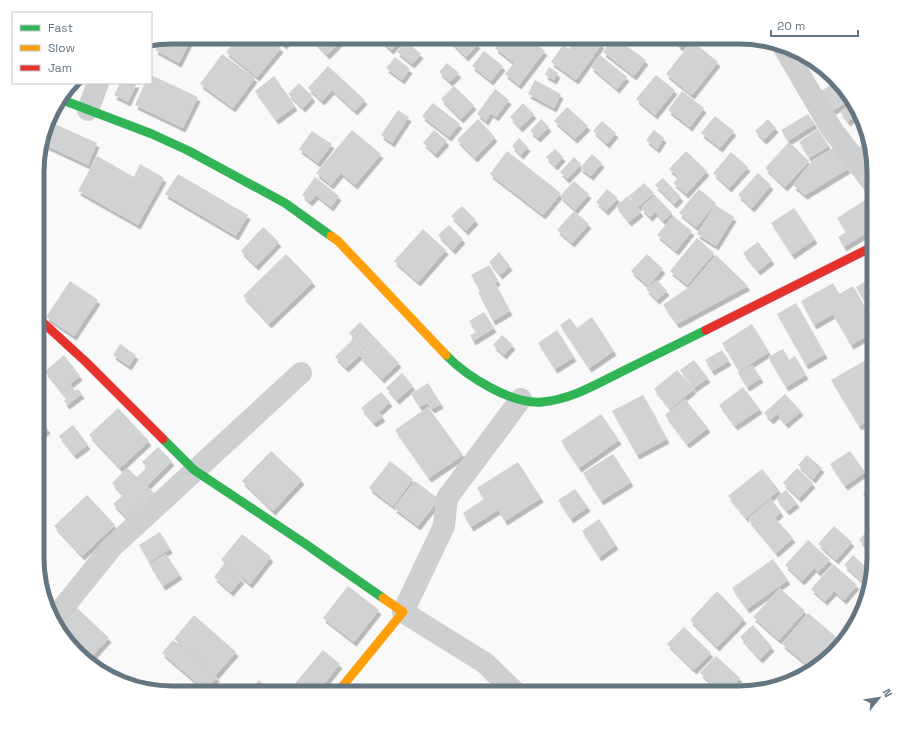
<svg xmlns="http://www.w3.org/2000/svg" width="911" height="730" font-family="'Space Grotesk',sans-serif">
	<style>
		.building { fill: #d0d2d3; filter: url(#shadow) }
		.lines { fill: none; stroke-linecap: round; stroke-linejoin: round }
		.street { stroke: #cecfd0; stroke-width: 22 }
		.fast { stroke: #30b455; stroke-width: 9 }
		.slow { stroke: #ff9f0a; stroke-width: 9 }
		.jam { stroke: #e5322d; stroke-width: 9 }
		.rim { fill: none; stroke: #657683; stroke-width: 5 }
	</style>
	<defs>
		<filter id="shadow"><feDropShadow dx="2.5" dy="4.5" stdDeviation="0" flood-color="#0004"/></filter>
	</defs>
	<rect width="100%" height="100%" fill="#f9f9f9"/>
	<path class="building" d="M172,37H192L179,63L155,50L161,39Z
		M239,37H268L281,48L257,77L226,52Z
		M276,37H292L284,45Z
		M310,37H345L327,55Z
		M377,37H401L402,38L391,50Z
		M450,37H471L478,44L466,57L448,39Z
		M504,37H527L545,51L519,85L505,74L514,63L495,48Z
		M577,37H592L602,44L576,80L551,62L563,45L569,49Z
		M614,37L646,60L634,76L603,52Z
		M672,37H691L680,47Z
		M406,41L421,54L412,64L397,52Z
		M692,41L718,62L692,95L666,74Z
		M484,51L503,66L491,81L472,66Z
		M222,54L255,78L233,108L200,84Z
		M600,55L627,77L617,89L591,67Z
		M395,57L410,69L402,80L386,68Z
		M447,63L459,73L450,82L439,72Z
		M328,66L365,100L355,111L332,90L322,101L308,88Z
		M549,67L558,73L554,80L545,75Z
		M151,75L198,97L183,128L135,105L145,83H151Z
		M656,75L675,90L655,115L636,99Z
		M274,76L295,106L276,120L255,91Z
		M535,80L561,94L554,108L528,94Z
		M120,83H137L128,102L114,95Z
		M299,83L313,97L303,108L288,94Z
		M833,83L845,103L832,111L820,92Z
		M454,86L474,105L461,119L441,99Z
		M495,89L509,100L496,117L491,113L486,121L477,114Z
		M682,91L704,108L690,127L668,110Z
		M433,103L460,124L449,137L422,116Z
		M523,103L534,114L520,128L510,117Z
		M851,103L858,113L848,122L840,112Z
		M567,107L588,126L575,139L554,121Z
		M398,110L409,117L392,143L381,135Z
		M808,114L815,124L788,141L781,130Z
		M715,116L734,131L720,148L701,133Z
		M478,119L495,137L475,158L457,140Z
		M541,119L549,127L538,138L530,131Z
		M768,119L776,128L764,140L755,131Z
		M602,121L616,133L607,144L593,131Z
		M55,124L97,143L88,165L45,145Z
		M865,126L867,138L865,139L859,130Z
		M818,129L829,146L809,158L799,142Z
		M352,130L381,154L355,185L341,173L331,185L316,173Z
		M434,130L447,141L435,154L423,143Z
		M654,130L664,138L657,149L646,140Z
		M312,131L332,144L318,163L299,149Z
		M519,138L528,147L521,155L512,146Z
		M868,141L872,162L866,167L854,151Z
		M789,142L809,161L785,187L765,168Z
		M835,147L848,169L805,195L793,185L813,160Z
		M555,149L563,157L555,166L546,157Z
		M507,151L561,193L543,215L490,174Z
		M686,151L707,171L686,194L673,183L679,177L669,169Z
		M731,152L748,167L729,188L713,173Z
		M592,154L602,163L591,176L580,168Z
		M97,156L134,177L140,164L164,178L138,225L78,191Z
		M574,157L581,164L567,179L560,172Z
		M758,173L771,185L752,208L738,195Z
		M178,174L248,215L236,236L165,194Z
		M315,177L339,196L331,207L316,195L310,202L302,195Z
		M663,178L681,197L674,204L655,185Z
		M574,181L589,194L575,210L560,196Z
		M644,183L654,193L638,207L629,196Z
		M607,189L618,198L606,211L596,202Z
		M699,189L716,203L696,227L679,213Z
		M655,195L672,213L663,221L655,212L650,217L641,208Z
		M628,196L641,212L629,222L616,206Z
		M865,200L874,214V228L844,247L838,237L846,232L837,218Z
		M715,205L734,217L716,246L697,234Z
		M462,206L476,220L466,231L451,216Z
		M794,208L815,239L792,255L771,223Z
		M574,211L589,224L572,243L557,230Z
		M673,216L692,231L676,251L657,235Z
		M449,225L463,239L453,250L438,235Z
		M263,227L279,242L256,266L241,251Z
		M423,229L446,250L418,282L394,261Z
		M697,238L714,253L687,285L670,271Z
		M758,242L772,260L758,271L743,253Z
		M499,252L510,266L500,275L489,262Z
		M286,254L313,282L269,324L243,296Z
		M647,254L663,269L648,286L631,271Z
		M716,255L748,286L677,324L663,305L689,287Z
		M489,265L498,281L495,283L510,311L493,321L478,292L480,291L471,275Z
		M872,278L874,281V315L873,316L856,287Z
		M657,280L667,291L657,300L646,289Z
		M70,281L98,300L74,336L46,317Z
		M833,283L839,294L853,286L874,323V332L851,345L833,314L814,325L801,301Z
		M796,303L825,354L806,365L777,314Z
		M484,312L494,328L473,341L470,335L476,332L469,321Z
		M592,317L614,351L589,368L560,325L570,318L577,328Z
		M360,322L399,363L382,379L360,356L366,351L349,333Z
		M752,324L769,352L739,371L722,343Z
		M557,330L574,357L555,369L538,343Z
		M502,335L513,345L504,355L493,345Z
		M353,339L364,351L346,368L335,357Z
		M120,344L136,355L129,366L113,355Z
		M783,349L789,360L795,356L806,375L786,387L768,357Z
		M722,350L729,361L712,371L705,360Z
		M64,355L80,376L70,384L75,391L78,389L82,394L67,405L64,401L67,399L45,371Z
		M694,360L708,378L694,388L680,370Z
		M864,361L874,377V385L868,389L874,398V417L859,426L831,380Z
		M752,365L761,378L747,387L738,373Z
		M677,370L694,389L670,409L654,389Z
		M402,373L413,386L397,400L386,388Z
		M428,383L441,404L432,409L427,403L420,407L411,394Z
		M743,387L760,409L735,426L719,405Z
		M381,392L390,402L379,412L383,417L374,423L361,408Z
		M785,394L801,411L786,424L777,414L771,420L764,413Z
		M643,395L655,416L629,431L655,417L667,439L637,455L612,411Z
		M685,399L708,428L687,444L665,415Z
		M428,407L463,455L429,478L395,430Z
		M118,408L149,441L120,468L89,435Z
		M601,414L619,440L579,468L561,441Z
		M38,417L48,429L38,438Z
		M73,425L88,445L74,455L59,436Z
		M158,447L172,461L147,486L156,495L130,521L113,504L123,495L112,483L127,468L137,477L147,467L142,462Z
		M271,451L302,480L273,511L242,481Z
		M850,451L865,472L845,486L830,464Z
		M613,454L631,482L601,501L583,473Z
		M807,455L822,468L813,479L798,465Z
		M390,461L413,479L393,506L369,488Z
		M518,462L541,498L505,521L498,510L471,527L463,513L484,499L477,488Z
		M797,468L813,483L799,498L783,483Z
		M762,469L779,490L746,518L728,496Z
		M415,481L439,499L418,526L394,508Z
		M874,484V506L863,495Z
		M575,489L588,507L571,519L558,500Z
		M786,490L797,503L787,511L776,498Z
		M87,495L115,525L82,556L54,526Z
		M771,499L781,512L775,518L793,538L776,553L748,519Z
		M599,519L616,545L599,557L582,531Z
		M834,526L852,542L836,560L818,544Z
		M869,529L874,533V553L859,540Z
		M160,532L170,549L149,562L139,545Z
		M242,534L271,557L250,584L221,560Z
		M808,540L830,560L818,572L814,568L802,581L785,565Z
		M166,554L180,575L163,586L149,564Z
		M853,555L870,571L862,581L844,565Z
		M773,559L788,580L747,609L732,588Z
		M224,564L242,579L231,592L214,577Z
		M833,564L857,585L844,600L834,591L825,601L811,589Z
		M348,586L379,610L354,642L323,618Z
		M780,588L805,611L779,640L753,617Z
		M717,591L744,619L717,647L690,620Z
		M867,596L864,610L861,614L855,609Z
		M76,607L109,638L87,662L83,659L58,627Z
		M808,613L841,641L830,654L811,668L782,644Z
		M194,615L236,652L216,675L174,639Z
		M853,615L857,619L848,634L842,628Z
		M753,625L772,647L760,659L740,637Z
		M684,627L711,653L694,670L667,644Z
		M173,640L217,677L205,690L162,653Z
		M323,650L340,664L317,693H299L292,687Z
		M716,656L740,678L726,693H721L700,673Z
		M259,680L273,693H248Z"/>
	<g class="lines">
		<path class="street" d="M783,46L831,128L874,185
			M88,110L98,83
			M53,620L112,547L301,373
			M516,693L485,663L403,612L444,526L447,498L521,399"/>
		<path class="fast" d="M60,99L152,134L189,151L285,203L331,236
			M446,355C466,376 512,405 542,402C572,399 595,385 621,372C649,358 678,344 706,330
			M163,439L194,470L304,543L383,598"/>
		<path class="slow" d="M331,236L338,241L446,355
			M337,693L403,612L383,598"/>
		<path class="jam" d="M38,318L86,362L163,439
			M706,330L874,246"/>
	</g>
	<path d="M0 0H911V730H0ZM172 44H739A128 128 0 0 1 867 172V558A128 128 0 0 1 739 686H172A128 128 0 0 1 44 558V172A128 128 0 0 1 172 44Z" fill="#fff" fill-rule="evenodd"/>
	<path class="rim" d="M172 44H739A128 128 0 0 1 867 172V558A128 128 0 0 1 739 686H172A128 128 0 0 1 44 558V172A128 128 0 0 1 172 44Z"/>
	<rect x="12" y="12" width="140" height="72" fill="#ffffff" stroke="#c1c8cd"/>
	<rect x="20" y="25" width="20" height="6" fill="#30b455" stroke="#c1c8cd"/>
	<text x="48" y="32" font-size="12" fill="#657683">Fast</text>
	<rect x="20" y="45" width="20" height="6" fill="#ff9f0a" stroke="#c1c8cd"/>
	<text x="48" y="52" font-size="12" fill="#657683">Slow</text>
	<rect x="20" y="65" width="20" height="6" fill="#e5322d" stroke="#c1c8cd"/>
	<text x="48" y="72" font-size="12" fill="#657683">Jam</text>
	<g transform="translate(879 698) rotate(60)" stroke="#ffffff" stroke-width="3" paint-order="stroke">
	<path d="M0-3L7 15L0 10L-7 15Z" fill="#657683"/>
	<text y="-6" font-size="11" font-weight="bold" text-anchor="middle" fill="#657683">N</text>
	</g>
	<path d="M771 30v6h87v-6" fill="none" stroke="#657683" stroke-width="2"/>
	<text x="777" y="30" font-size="12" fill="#657683" stroke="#ffffff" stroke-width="3" paint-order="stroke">20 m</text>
</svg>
